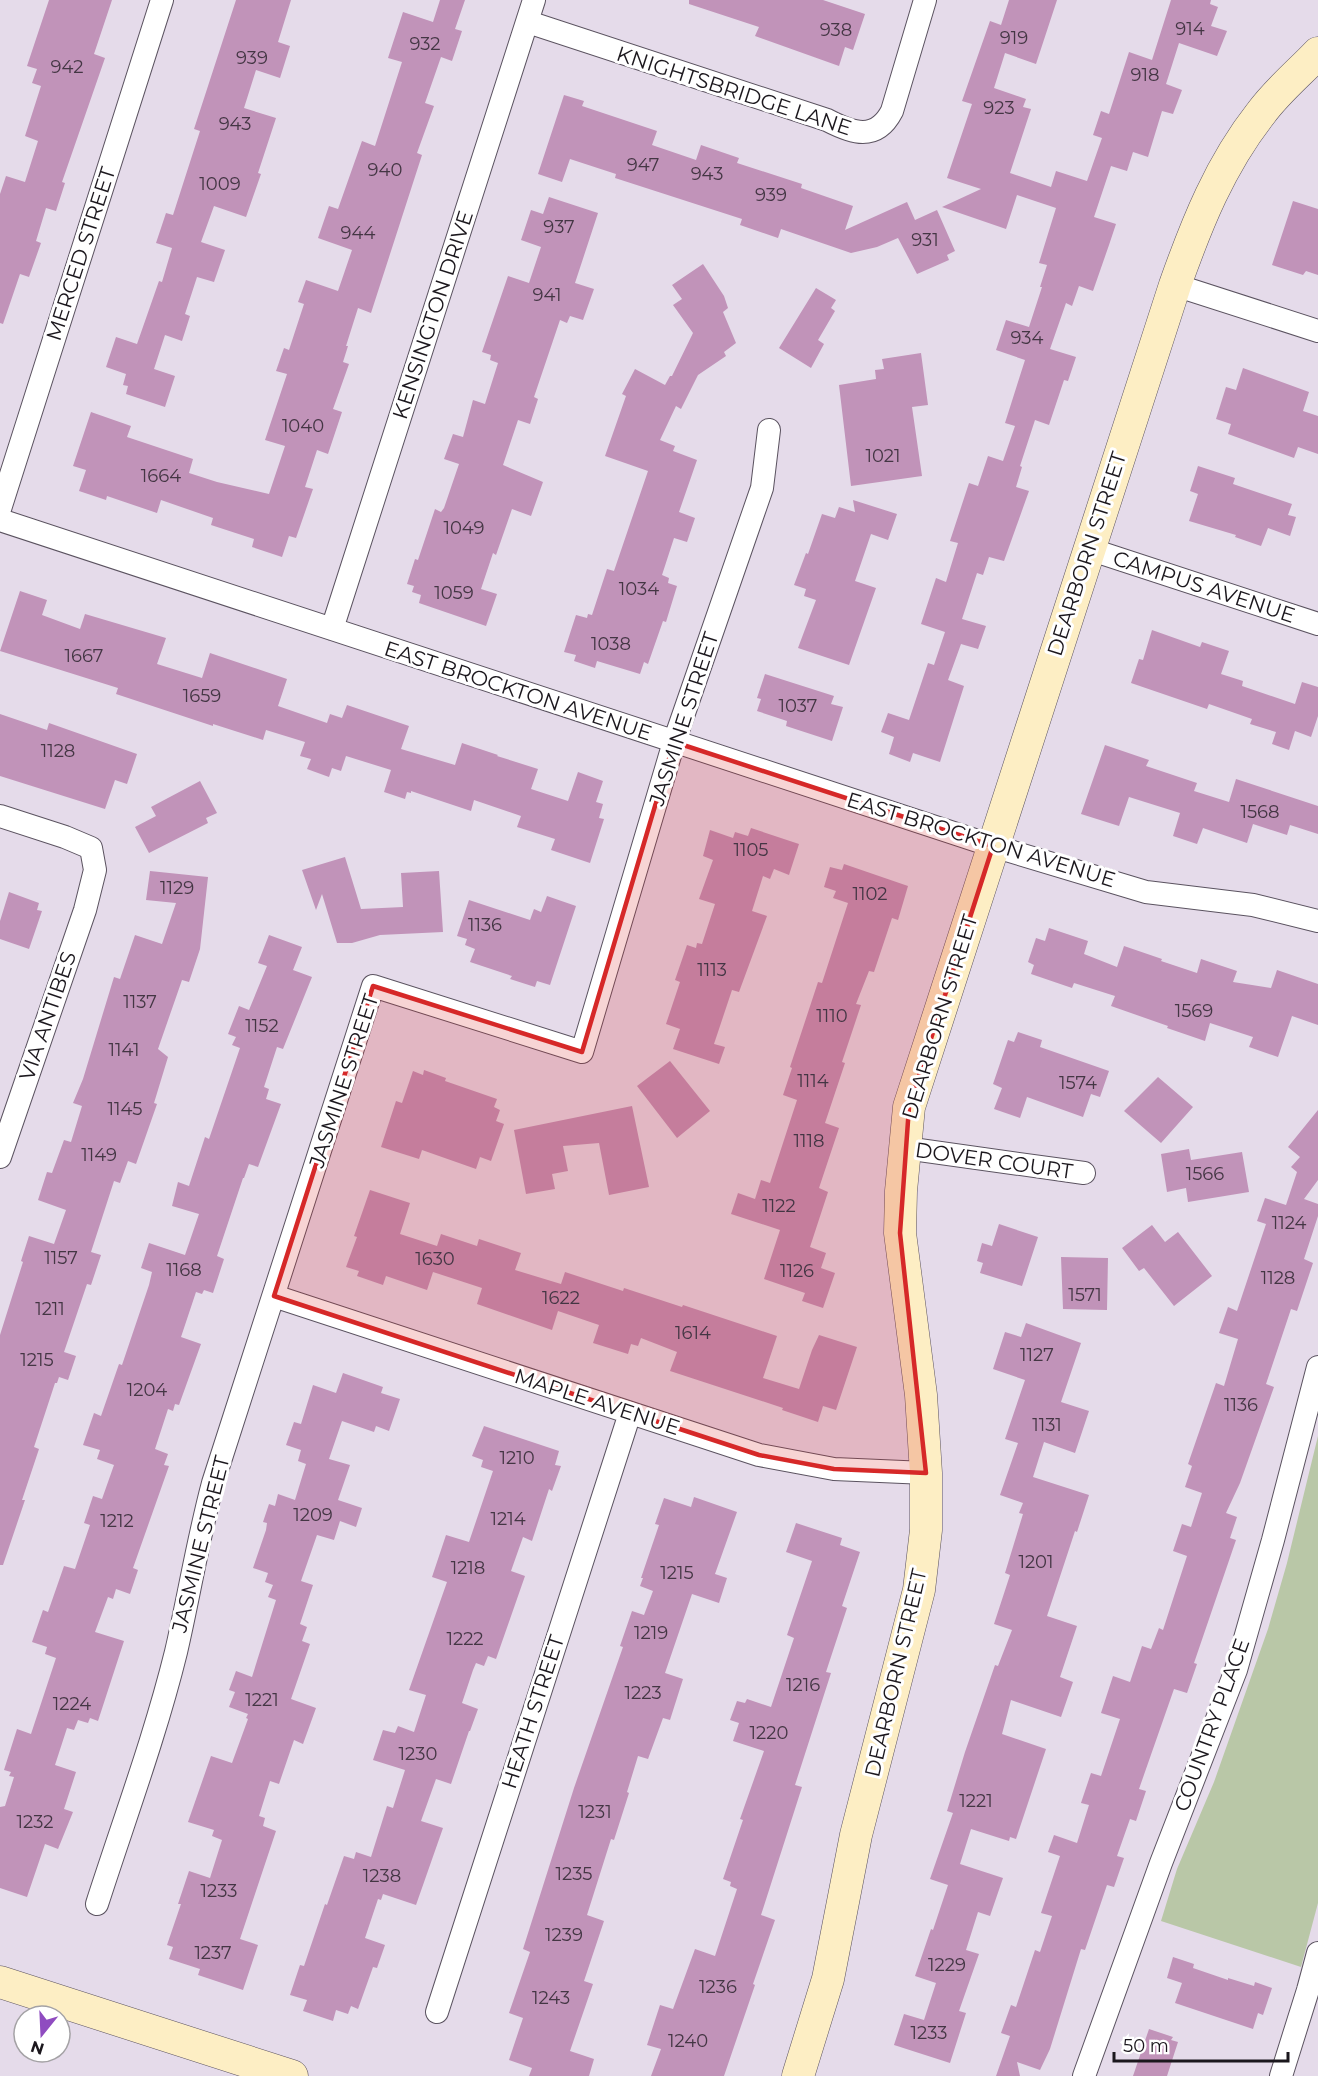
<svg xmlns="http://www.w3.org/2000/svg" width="1318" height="2076" font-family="Montserrat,sans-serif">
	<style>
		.green { fill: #b9c7a7 }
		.building { fill: #c193b9 }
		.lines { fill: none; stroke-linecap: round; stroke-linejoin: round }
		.street-casing { stroke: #5b5360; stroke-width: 24 }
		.secondary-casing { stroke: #5b5360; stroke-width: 33 }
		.street { stroke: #fff; stroke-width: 22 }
		.secondary { stroke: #fdeec4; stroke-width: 32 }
		.marked { fill: #d62828; fill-opacity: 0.2; stroke: #d62828; stroke-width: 4.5; stroke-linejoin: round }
		.labels { text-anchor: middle; stroke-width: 6; stroke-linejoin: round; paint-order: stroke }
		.number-label { font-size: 18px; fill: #443644 }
		.street-label { font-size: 21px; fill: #1b171d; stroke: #fff }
	</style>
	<rect width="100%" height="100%" fill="#e5dbea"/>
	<path class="green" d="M1318,1436V1903L1301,1967L1161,1921L1177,1869L1214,1782L1268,1629L1287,1563Z"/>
	<path class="building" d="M49,0H112L94,54L105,58L62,182L65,183L56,211L46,208L36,241L41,243L29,277L20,274L3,324L0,323V194L6,176L25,182L38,141L25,136L41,86L32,83L37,69L27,66Z
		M236,0H291L278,42L290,46L280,78L256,70L244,108L276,118L258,173L261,174L246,217L214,206L201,242L225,250L214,282L197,277L185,314L190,316L182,341L165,335L154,369L175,376L165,407L126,394L128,386L123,385L126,374L106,367L116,337L137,344L159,281L162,282L172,248L156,243L166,213L173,215L200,131L194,129Z
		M440,0H465L455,29L462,31L452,61L441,57L425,103L434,106L417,153L422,155L371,313L358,308L346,346H348L343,362L349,364L333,409L342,412L328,454L317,450L305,487L313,489L296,538L289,536L282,557L252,547L254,539L211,525L213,518L161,500L157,513L107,496L106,500L79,491L86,470L73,466L91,412L131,426L127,437L193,459L189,473L217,482L269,494L285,446L265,440L287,374L276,371L284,348L289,350L304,304L298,302L306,280L338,291L352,250L318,238L329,206L338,209L362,141L375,146L402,62L388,58L403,12L433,22Z
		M689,0H823L865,14L853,50L845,47L839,66L755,36L759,27L689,4Z
		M1009,0H1057L1036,64L1005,53L994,88L1026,99L1023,107L1031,109L1010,173L1051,187L1056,171L1087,181L1102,138L1093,135L1101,111L1109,114L1129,52L1152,60L1171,0H1211L1210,4L1218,7L1211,26L1227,31L1217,56L1179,43L1166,84L1182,90L1173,114L1162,111L1148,157L1133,152L1127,171L1111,166L1094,217L1116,224L1109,245L1093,291L1079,286L1072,306L1066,303L1050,349L1076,357L1068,381L1064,380L1049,425L1035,420L1020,466L1022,467L1016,487L1029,491L1004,561L989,557L983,575L977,573L962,619L986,626L978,649L961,644L948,680L964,686L940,762L913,753L910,762L889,754L894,737L881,732L888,713L909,720L928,663L934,665L945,632L921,624L936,578L946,582L958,543L950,541L969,483L978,486L988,456L1003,461L1015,426L1005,423L1025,360L996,350L1006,320L1029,327L1042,287H1040L1047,265L1039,263L1056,208L1017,195L1006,229L942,207L981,189L947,178L972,104L962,101L990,21L1001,25Z
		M564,95L584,101L582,106L657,131L652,145L696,160L701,145L739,158L737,163L802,184L801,188L853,206L845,230L907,202L915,220L937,210L955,251L947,255L949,260L917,274L898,238L877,247L851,253L781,229L778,238L740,225L742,219L615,178L616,174L570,159L562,182L538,174Z
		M549,197L598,213L575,283L594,289L583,320L570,316L567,323L560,320L534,397L538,399L530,424L518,420L503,465L543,482L531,516L512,509L496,555L493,553L481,589L497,594L486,626L419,603L421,595L412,592L414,586L407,584L415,559L418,560L435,509L441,512L444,508L459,464L444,459L453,434L463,437L473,400L485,404L498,363L490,360L491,355L482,352L508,276L529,283L541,247L521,240L531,210L543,214Z
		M1293,201L1318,209V275L1306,271L1303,275L1272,265Z
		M703,264L724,296L728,308L723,312L736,343L724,352L726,356L698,375L681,409L676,406L660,440L675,446L673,451L697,460L679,512L695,518L687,542L674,538L662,575L669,578L668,583L677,586L666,622L663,621L648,664L644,662L640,674L597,661L595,668L574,661L576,655L564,652L576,615L587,618L588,614L592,615L607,569L614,571L648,471L605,456L626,396L622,394L635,369L665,385L670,376H672L693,333L673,305L682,299L672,285Z
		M816,288L836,300L831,308L835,311L818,340L824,344L811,368L779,348Z
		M921,353L928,405L912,407L922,476L851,486L839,385L876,379L875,370L884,369L882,359Z
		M1243,368L1309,392L1303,411L1318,416V454L1298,447L1294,458L1228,434L1231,424L1216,419L1226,387L1236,390Z
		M1198,466L1235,478L1233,484L1292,504L1288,515L1296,517L1290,536L1268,528L1261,546L1235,537L1236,535L1189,521L1198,494L1190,491Z
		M853,500L897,514L888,540L871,534L855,581L876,588L849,665L798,648L816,600L804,596L806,589L794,585L806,553L808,554L822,514L835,518L839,507L855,512Z
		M20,591L47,600L42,615L80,629L85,614L166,638L157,664L202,678L210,653L287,679L278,706L327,723L330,714L342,718L347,705L409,726L401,749L455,765L462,743L498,755L497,756L538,769L531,789L568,801L578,772L603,781L596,802L603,804L599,818L604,819L590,863L551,850L555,839L517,827L521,816L474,800L471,811L411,791V793L407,792L405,799L384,792L391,770L346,756L341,771L332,768L329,777L307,769L311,759L300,756L305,742L266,730L263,740L213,724V726L116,694L118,688L0,651Z
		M1152,630L1200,647L1202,642L1229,651L1221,674L1243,681L1242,686L1295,704L1302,682L1318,687V716L1311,737L1295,731L1289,750L1272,744L1276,732L1250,724L1252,719L1209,704L1207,709L1131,683L1139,659L1143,660Z
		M765,674L834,696L831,704L843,707L832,741L786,726L787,721L757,711L761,699L757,698Z
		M0,714L47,730L49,723L137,754L127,784L115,780L105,809L0,776Z
		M1105,745L1149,760L1146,766L1197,783L1194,791L1229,802L1236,779L1318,806V834L1290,825L1287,835L1253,824L1247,843L1203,828L1197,844L1173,836L1180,813L1129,797L1119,826L1081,814Z
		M200,781L217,813L206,818L208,823L149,853L135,827L156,816L151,807Z
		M751,828L799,844L789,875L774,869L770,879L763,876L752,911L767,916L739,992L732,990L714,1044L725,1047L719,1064L673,1049L680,1029L666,1024L680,982L675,980L687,945L696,948L697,943L702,944L715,904L699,899L713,860L703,856L710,830L733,838L735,832L748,836Z
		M345,857L361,909L403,907L401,873L439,871L443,932L380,935L352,943H337L322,894L316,910L302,870Z
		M844,864L908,886L898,920L892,918L874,972L869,971L856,1004L861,1005L842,1062L845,1063L825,1123L839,1128L819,1188L828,1192L810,1247L826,1253L821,1268L835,1273L823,1308L802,1301L805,1293L764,1279L780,1230L731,1214L738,1193L755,1199L761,1180L770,1183L797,1100L783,1095L792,1068L790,1067L818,982L822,983L848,903L833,898L836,891L824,887L830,867L842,870Z
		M150,871L208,877L200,949L189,982L182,980L158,1049L168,1057L154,1103L157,1104L136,1164L128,1161L120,1183L114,1181L91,1252L101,1255L91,1285L87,1284L64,1352L76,1356L68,1380L59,1377L57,1383H55L34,1447L39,1449L22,1500H25L3,1565H0V1335L23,1262L21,1261L29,1236L54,1244L66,1210L38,1200L47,1172L52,1173L64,1140L71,1142L82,1106L73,1103L83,1079L114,977L120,979L135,935L162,944L176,903L146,900Z
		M9,892L39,903L37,910L42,911L29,949L0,939V921Z
		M547,896L576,906L550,985L537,981L535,987L510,979L512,976L470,962L475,949L465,945L467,939L457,936L469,900L530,920L534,909L541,912Z
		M1049,928L1088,941L1084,954L1117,967L1124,946L1162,959L1161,961L1197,973L1201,959L1237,971L1233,982L1271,988L1277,970L1318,984V1025L1292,1016L1278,1057L1249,1047L1253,1037L1210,1023L1205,1041L1167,1028L1168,1026L1111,1006L1115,996L1074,983L1072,988L1031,974L1034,965L1028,962L1036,938L1045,941Z
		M269,935L302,947L293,970L312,977L283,1049L277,1047L264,1087L269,1089L266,1099L281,1104L258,1167L249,1164L244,1178H243L217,1256L224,1259L213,1293L204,1290L202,1294L196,1292L181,1337L201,1344L179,1405L175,1404L173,1411L168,1409L155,1449L168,1454L164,1465L169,1466L133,1568L138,1570L130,1594L116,1589L113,1599L108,1597L95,1632L124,1641L98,1721L90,1718L88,1723L78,1720L74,1730L67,1728L55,1765L76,1772L64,1809L73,1812L58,1849L45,1844L27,1897L0,1888V1807L5,1806L14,1777L9,1776L11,1772L4,1770L17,1729L31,1734L56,1658L45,1654L47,1647L32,1642L43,1610L48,1612L64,1566L75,1569L90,1525L84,1523L93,1496L102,1499L114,1465L97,1459L100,1450L83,1445L94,1413L101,1416L119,1364L122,1365L149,1285L152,1272L141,1268L149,1243L185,1255L199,1214L172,1206L178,1182L189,1186L205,1137L209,1139L240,1048L232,1045L236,1037L228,1034L239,1006L249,1010L267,966L258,963Z
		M1018,1032L1042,1040L1040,1047L1109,1071L1100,1097L1091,1094L1083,1117L1027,1097L1020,1118L994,1109L1002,1088L993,1084L1008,1040L1014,1042Z
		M670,1061L710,1111L677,1138L637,1086Z
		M424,1070L446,1078L445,1081L497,1099L494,1107L500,1110L496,1121L504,1124L491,1161L480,1157L476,1169L422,1150L419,1159L381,1147L396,1101L402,1103L413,1071L423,1075Z
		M1158,1077L1193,1107L1161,1143L1124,1111Z
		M632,1106L649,1187L609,1195L599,1143L563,1146L568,1171L552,1174L555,1189L526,1194L514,1130Z
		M1318,1110V1180L1304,1199L1318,1204V1216L1304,1259L1313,1263L1297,1311L1291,1309L1266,1384L1274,1387L1240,1483L1226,1513L1237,1517L1230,1538L1236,1540L1194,1663L1197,1664L1187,1693L1174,1689L1139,1789L1146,1791L1136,1821L1130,1819L1117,1856L1124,1858L1114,1887L1107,1885L1085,1950L1081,1949L1050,2049L1040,2070L1017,2062L1020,2076H996L1010,2036L1001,2033L1011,2005L1016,2007L1035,1950L1040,1952L1052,1916L1041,1913L1060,1856L1048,1852L1054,1835L1077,1843L1089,1805L1081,1803L1091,1773L1101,1776L1120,1719L1101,1713L1113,1676L1130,1682L1142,1646L1151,1649L1159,1628L1163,1630L1187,1556L1173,1551L1182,1524L1191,1527L1202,1493L1185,1487L1192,1466L1188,1464L1216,1383L1224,1386L1238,1339L1219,1333L1228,1307L1237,1311L1266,1224L1257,1221L1265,1198L1286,1205L1297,1172L1291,1167L1300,1157L1288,1147Z
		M1189,1149L1191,1160L1242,1152L1249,1192L1188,1202L1186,1188L1167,1192L1161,1154Z
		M370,1190L410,1203L400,1234L437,1246L441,1234L477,1246L479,1239L521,1253L515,1270L561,1284L565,1272L623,1291L624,1288L682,1307L683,1305L777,1336L763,1378L799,1389L812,1350L819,1335L857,1347L836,1410L823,1406L818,1422L782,1410L783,1408L670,1371L677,1352L641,1338L638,1346L631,1344L628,1354L593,1343L599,1325L558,1311L552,1330L477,1304L482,1288L433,1272L427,1290L386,1276L383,1285L357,1276L359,1271L346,1267L357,1237L354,1236Z
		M999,1224L1038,1237L1022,1286L980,1273L983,1263L977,1261L982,1243L992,1246Z
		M1152,1225L1165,1242L1178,1232L1212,1276L1174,1306L1144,1268L1139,1271L1122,1248Z
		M1061,1257L1108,1258L1107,1310L1063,1309Z
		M1026,1323L1081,1343L1061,1402L1089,1411L1075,1453L1044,1442L1033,1477L1089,1495L1077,1532L1075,1531L1047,1616L1077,1626L1060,1677L1073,1682L1061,1717L1011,1700L1002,1734L1046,1749L1016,1839L1010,1837L1009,1841L971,1829L960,1864L1003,1878L990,1916L978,1912L966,1950L979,1954L959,2011L966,2013L950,2063L894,2045L904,2014L924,2020L936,1983L915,1976L931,1929L933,1930L948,1885L930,1879L953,1813L947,1811L965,1752L995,1665L998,1666L1012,1630L994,1624L1010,1575L1005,1573L1023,1514L1019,1513L1023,1503L1000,1495L1018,1443L1005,1439L1025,1380L993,1369L1005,1332L1021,1337Z
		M343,1373L383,1387L381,1393L400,1399L389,1431L376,1426L374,1432L342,1421L329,1459L350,1465L338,1500L362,1508L356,1527L340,1521L334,1540L317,1535L301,1581L313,1585L300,1624L307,1627L302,1641L310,1644L291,1699L316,1708L303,1744L294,1740L279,1784L270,1781L259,1816L265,1818L263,1826L276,1831L240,1939L258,1945L243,1990L198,1975L200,1969L169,1959L173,1947L167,1945L181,1904H178L189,1871L210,1878L222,1840L212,1836L214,1830L188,1822L211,1756L232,1763L248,1719L246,1718L248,1714L229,1707L235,1692L229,1690L236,1671L252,1677L276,1600L268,1597L273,1585L265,1582L268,1573L253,1568L266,1530L267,1523L263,1522L269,1504L275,1506L278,1494L295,1500L306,1464L298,1461L301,1450L286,1445L294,1422L301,1424L313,1385L336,1393Z
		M484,1426L559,1451L555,1465L561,1466L552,1491L549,1489L532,1541L523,1537L511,1571L525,1576L496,1659L488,1656L484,1666L476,1663L473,1670L462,1703L478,1709L470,1731H469L451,1784L436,1779L421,1821L443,1828L416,1905L383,1894L381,1900L378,1899L365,1938L385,1945L377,1968L373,1967L358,2009L351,2006L348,2014L336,2010L333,2021L303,2011L307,2000L290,1995L300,1965L304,1966L325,1904L327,1905L344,1856L354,1859L356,1852L371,1857L387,1806L393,1808L405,1770L373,1760L383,1730L395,1733L398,1726L414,1732L426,1695L409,1690L447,1582L432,1577L446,1535L469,1542L493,1471L481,1467L483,1460L472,1456Z
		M694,1497L737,1512L715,1574L727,1578L719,1603L692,1594L665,1673L683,1679L670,1720L663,1718L648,1759L638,1756L627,1792L629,1793L614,1840L611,1839L587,1915L604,1921L584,1981L593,1984L570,2051L594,2059L589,2076H529L532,2068L509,2060L523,2018L509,2013L530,1952L523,1949L574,1788L623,1647L620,1646L632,1611L644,1615L653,1591L640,1586L643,1578H641L659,1525L655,1524L664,1498L691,1507Z
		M796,1523L842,1538L840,1545L860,1552L842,1606L847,1608L826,1672L831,1673L795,1785L802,1787L761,1915L775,1920L753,1984L755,1985L724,2076H651L661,2049L647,2045L660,2005L673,2009L695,1949L715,1956L737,1889L730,1886L731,1882L723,1879L743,1820L740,1819L764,1751L733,1741L739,1723L730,1720L737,1701L745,1703L747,1699L771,1707L794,1638L787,1635L812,1561L786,1552Z
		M1173,1957L1194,1964L1193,1968L1228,1980V1978L1254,1986L1255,1982L1272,1988L1263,2015L1258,2013L1253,2029L1175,2003L1182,1983L1167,1978Z
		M1149,2029L1173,2037L1171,2040L1178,2042L1167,2076H1133Z"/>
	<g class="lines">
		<g class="street-casing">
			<path id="street" d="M528,22L827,120C852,133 876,142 892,111L925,0
				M1175,285L1318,331
				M0,509L162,0
				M0,520L993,846L1146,892L1253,905L1318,921
				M1089,549L1318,624
				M332,629L534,0
				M0,816L65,837L91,848L95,870L85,910L0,1157
				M905,1148L1084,1173
				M274,1296L759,1455L834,1469L926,1473
				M97,1904C124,1820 155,1737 176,1652C189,1596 198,1539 213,1483L373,986L582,1052L674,742L762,488L769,430
				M437,2012L630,1413
				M1084,2076L1161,1863L1236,1670L1273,1540L1318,1367
				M1281,2076L1308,1990L1318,1953"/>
		</g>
		<g class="secondary-casing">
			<path id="secondary" d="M0,1982L292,2076
				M798,2076L828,1979L856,1835L919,1590L926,1530V1473L921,1395L900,1233L901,1191L909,1107L1175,285C1197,223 1220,165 1261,113C1277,91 1299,73 1318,53"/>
		</g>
		<use href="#street" class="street"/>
		<use href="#secondary" class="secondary"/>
	</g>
	<path class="marked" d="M674,742L993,846L909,1107L900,1233L926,1473L834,1469L759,1455L274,1296L373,986L582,1052Z"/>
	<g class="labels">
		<g class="number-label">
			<text x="1190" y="35">914</text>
			<text x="836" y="36">938</text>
			<text x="1014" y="44">919</text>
			<text x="425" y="50">932</text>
			<text x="252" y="64">939</text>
			<text x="67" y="73">942</text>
			<text x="1145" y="81">918</text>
			<text x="999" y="114">923</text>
			<text x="235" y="130">943</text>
			<text x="643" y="171">947</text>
			<text x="385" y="176">940</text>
			<text x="707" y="180">943</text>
			<text x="220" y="190">1009</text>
			<text x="771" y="201">939</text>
			<text x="559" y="233">937</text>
			<text x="358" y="239">944</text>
			<text x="925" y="246">931</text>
			<text x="547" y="301">941</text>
			<text x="1027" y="344">934</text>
			<text x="303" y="432">1040</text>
			<text x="883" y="462">1021</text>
			<text x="161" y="482">1664</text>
			<text x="464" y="534">1049</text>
			<text x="639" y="595">1034</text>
			<text x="454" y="599">1059</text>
			<text x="611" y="650">1038</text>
			<text x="84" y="662">1667</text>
			<text x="202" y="702">1659</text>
			<text x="798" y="712">1037</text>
			<text x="58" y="757">1128</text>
			<text x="1260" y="818">1568</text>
			<text x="751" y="856">1105</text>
			<text x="177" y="894">1129</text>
			<text x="870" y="900">1102</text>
			<text x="485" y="931">1136</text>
			<text x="712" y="976">1113</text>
			<text x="140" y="1008">1137</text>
			<text x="1194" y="1017">1569</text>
			<text x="832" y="1022">1110</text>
			<text x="262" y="1032">1152</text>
			<text x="124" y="1056">1141</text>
			<text x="813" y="1087">1114</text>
			<text x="1078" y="1089">1574</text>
			<text x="125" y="1115">1145</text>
			<text x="809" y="1147">1118</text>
			<text x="99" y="1161">1149</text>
			<text x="1205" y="1180">1566</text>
			<text x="779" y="1212">1122</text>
			<text x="1289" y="1229">1124</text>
			<text x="61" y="1264">1157</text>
			<text x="435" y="1265">1630</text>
			<text x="184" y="1276">1168</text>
			<text x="797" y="1277">1126</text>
			<text x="1278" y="1284">1128</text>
			<text x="1085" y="1301">1571</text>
			<text x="561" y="1304">1622</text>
			<text x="50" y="1315">1211</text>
			<text x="693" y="1339">1614</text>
			<text x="1037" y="1361">1127</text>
			<text x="37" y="1366">1215</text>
			<text x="147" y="1396">1204</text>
			<text x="1241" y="1411">1136</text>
			<text x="1047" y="1431">1131</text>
			<text x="517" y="1464">1210</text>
			<text x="313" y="1521">1209</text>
			<text x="508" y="1525">1214</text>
			<text x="117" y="1527">1212</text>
			<text x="1036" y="1568">1201</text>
			<text x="468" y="1574">1218</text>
			<text x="677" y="1579">1215</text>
			<text x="651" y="1639">1219</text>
			<text x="465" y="1645">1222</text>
			<text x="803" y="1691">1216</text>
			<text x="643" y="1699">1223</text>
			<text x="262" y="1706">1221</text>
			<text x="72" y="1710">1224</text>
			<text x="769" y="1739">1220</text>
			<text x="418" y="1760">1230</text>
			<text x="976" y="1807">1221</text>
			<text x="595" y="1818">1231</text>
			<text x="35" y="1828">1232</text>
			<text x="574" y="1880">1235</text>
			<text x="382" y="1882">1238</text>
			<text x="219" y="1897">1233</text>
			<text x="564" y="1941">1239</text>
			<text x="213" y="1959">1237</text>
			<text x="947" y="1971">1229</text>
			<text x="718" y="1993">1236</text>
			<text x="551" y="2004">1243</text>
			<text x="929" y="2039">1233</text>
			<text x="688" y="2047">1240</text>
		</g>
		<g class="street-label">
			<text transform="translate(734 91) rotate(18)" y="7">KNIGHTSBRIDGE LANE</text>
			<text transform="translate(81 254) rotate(-72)" y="7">MERCED STREET</text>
			<text transform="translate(433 315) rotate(-72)" y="7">KENSINGTON DRIVE</text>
			<text transform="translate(1087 554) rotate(-72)" y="7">DEARBORN STREET</text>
			<text transform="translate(1204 587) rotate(18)" y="7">CAMPUS AVENUE</text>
			<text transform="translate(518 691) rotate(18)" y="7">EAST BROCKTON AVENUE</text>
			<text transform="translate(684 719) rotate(-72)" y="7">JASMINE STREET</text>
			<text transform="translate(981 840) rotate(17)" y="7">EAST BROCKTON AVENUE</text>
			<text transform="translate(48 1016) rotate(-71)" y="7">VIA ANTIBES</text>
			<text transform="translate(940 1017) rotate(-73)" y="7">DEARBORN STREET</text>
			<text transform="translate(344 1081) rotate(-72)" y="7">JASMINE STREET</text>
			<text transform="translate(994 1161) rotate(8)" y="7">DOVER COURT</text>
			<text transform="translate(597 1402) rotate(18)" y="7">MAPLE AVENUE</text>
			<text transform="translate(201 1544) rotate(-76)" y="7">JASMINE STREET</text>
			<text transform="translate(896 1673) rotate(-77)" y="7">DEARBORN STREET</text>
			<text transform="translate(533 1712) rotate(-72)" y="7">HEATH STREET</text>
			<text transform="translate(1212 1725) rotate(-70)" y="7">COUNTRY PLACE</text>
		</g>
	</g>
	<g transform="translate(42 2034) rotate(198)"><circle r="28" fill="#ffffff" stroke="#a4a2a5" stroke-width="1.5"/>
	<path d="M0-4.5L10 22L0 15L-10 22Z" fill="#8f4cc0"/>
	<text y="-9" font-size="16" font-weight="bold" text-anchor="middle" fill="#1b171d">N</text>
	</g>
	<path d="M1114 2052v9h174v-9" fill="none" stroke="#1b171d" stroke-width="3"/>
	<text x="1123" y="2052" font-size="18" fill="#1b171d" stroke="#ffffff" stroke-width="4.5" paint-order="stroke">50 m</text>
</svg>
